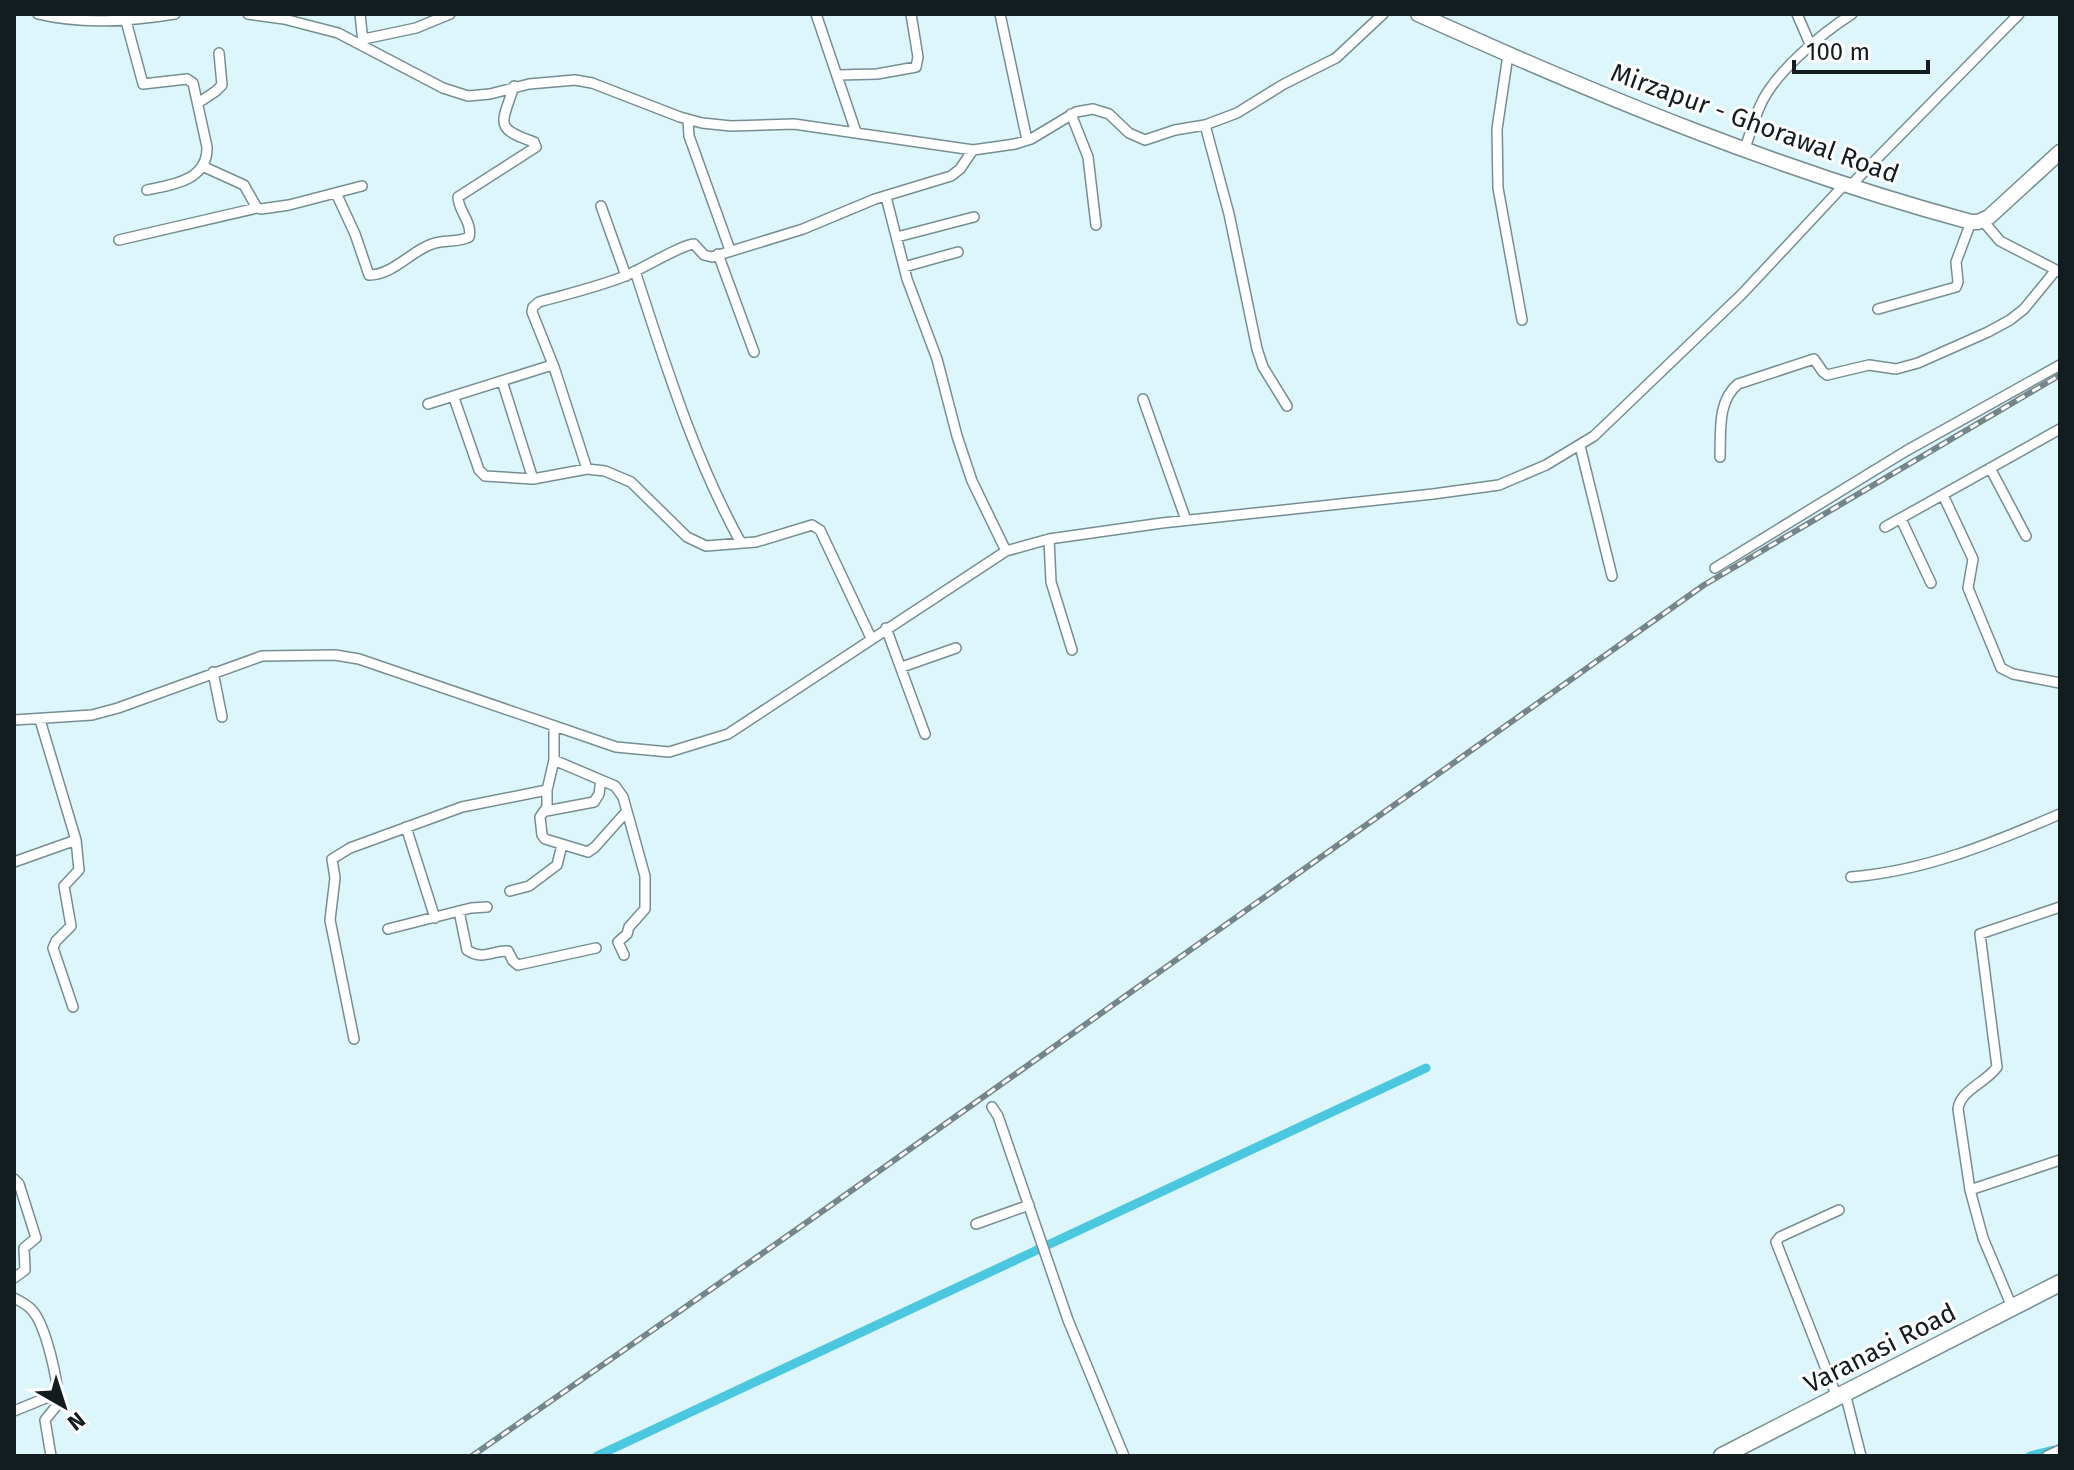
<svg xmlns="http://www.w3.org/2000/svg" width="2074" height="1470" font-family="'Fira Sans',sans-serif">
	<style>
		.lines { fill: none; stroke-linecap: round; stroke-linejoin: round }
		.canal { stroke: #4bc7df; stroke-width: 9 }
		.minor-casing { stroke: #768e93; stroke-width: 12 }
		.primary-casing { stroke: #768e93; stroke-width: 17 }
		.trunk-casing { stroke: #768e93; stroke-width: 19 }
		.minor { stroke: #fff; stroke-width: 9 }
		.primary { stroke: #fff; stroke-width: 14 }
		.trunk { stroke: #fff; stroke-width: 16 }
		.rail-casing { stroke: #75868a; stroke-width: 6 }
		.rail { stroke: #fefefe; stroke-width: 3; stroke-dasharray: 9; stroke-linecap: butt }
		.labels { text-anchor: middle; stroke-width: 6; stroke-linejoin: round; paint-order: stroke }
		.street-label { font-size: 26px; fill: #131c1e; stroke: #fefefe }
	</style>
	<rect width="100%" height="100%" fill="#dcf6fc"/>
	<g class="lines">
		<path class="canal" d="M597,1456L1426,1068
			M2030,1456L2054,1450"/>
		<g class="minor-casing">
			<path id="minor" d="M38,14C83,25 130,21 175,14
				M248,14L284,19L338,33L443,88L468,96L490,94L529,84L575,80L592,83L680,117L702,123L731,126L794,124L973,150L1015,144L1031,139L1076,112L1093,109L1109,114L1129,133L1145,140L1175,130L1205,125L1237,113L1284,84L1336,58L1383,14
				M360,14L363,42
				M816,14L856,132
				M1000,14L1027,140
				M1797,14L1810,44
				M126,21L143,84L187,79L193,83L207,147C208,181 171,185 147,190
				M364,39L416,28L450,14
				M1508,55L1497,129L1498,188L1522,320
				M838,75L877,74L916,67L918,57L911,14
				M198,103L216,91L222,85L219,53
				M1071,114L1088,157L1096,225
				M688,120L689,136L730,250
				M1205,125L1229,214L1257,349L1263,367L1287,406
				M1745,148C1750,134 1754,119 1760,106C1774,73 1822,33 1852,14
				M202,166L244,185L257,208L261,209L289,205L362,186
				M1850,186L2019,14
				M336,193L355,234L369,275C393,275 411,251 432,244C444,239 458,243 469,237C473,223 458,211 458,197L536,147L534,142C493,128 502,124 514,86
				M886,197L907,279L937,359L957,436L972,481L1006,551
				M601,206L626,276
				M1983,221L2000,241L2060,272
				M897,237L974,217
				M119,240L257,208
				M718,254L754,352
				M904,267L958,252
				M635,271C665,363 694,458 741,543
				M1878,309L1956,287L1958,282L1956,262L1971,222
				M554,367L532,312L533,307L539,302C567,294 598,287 625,276C640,270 683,244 694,244L704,255L712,257L803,229L875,199L951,176L960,169L973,150
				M502,381L533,479
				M454,398L479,470L485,476L533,479L587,469L605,471L631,482L687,537L706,546L756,542L812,525L820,530L871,638
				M1143,399L1186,520
				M428,404L549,366L554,367L587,469
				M1580,446L1612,576
				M1720,457C1721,432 1717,401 1738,384L1814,359L1823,372L1827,375L1869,365L1896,369L1918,363L1988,332L2010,320L2024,309L2056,270
				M1990,468L2026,536
				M1943,495L1973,559L1968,588L2001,668L2013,674L2060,683
				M1901,519L1931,583
				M1885,527L2060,429
				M1049,539L1051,582L1072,650
				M1715,568L1906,451L2060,365
				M886,628L925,734
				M902,667L956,648
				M213,672L222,717
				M14,720L92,715L118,708L262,656L335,655L359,659L616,747L669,752L728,734L1006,551L1049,539L1162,523L1433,494L1499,485L1546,465L1594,436L1742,294L1844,185
				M554,760L615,786L623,797L645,876V909L629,927L627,934L618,942L624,955
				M547,790V807L540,817L542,835L545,839L588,852L595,847L627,811
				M546,811L594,802L599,794L601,780
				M406,827L435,918
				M14,862L76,840L40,720
				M1851,877C1925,871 1993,843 2060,814
				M510,891L529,886L557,865L562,845
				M459,911L467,950C483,961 493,950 508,951L513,961L518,965L596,948
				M388,929L471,908L487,907
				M73,1007L53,948L56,941L71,926L64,886L79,870L76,840
				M354,1039L330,920L335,878L332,859L350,848L462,807L547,790L554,760V726
				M992,1107L998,1116L1068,1320L1124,1456
				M14,1179L19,1184L36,1238L24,1248L25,1270L14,1278
				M1970,1190L2060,1160
				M976,1224L1029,1205
				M14,1298C20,1301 26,1304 31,1309C46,1324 59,1383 58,1404L45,1420L51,1456
				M2012,1307L1983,1238L1970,1190L1958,1109C1961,1089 1986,1083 1997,1067L1980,934L2060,907
				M1845,1393L1861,1456
				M1837,1397L1776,1242L1780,1237L1839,1210
				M14,1411L58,1393
				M2047,1456L2060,1450"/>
		</g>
		<g class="primary-casing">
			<path id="primary" d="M1418,14C1597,95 1781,171 1971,222H1978L1989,217L2060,152"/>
		</g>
		<g class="trunk-casing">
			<path id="trunk" d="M1722,1456L2060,1283"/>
		</g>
		<use href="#minor" class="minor"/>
		<use href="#primary" class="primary"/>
		<use href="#trunk" class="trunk"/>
		<g class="rail-casing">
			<path id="rail" d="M472,1456L803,1225L1704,585L2060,375"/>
		</g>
		<use href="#rail" class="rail"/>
	</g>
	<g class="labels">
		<g class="street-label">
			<text transform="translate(1755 123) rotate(20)" y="9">Mirzapur - Ghorawal Road</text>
			<text transform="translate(1880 1348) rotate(-27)" y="9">Varanasi Road</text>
		</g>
	</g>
	<rect width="2074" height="1470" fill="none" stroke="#131c1e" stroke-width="32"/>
	<g transform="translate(64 1406) rotate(141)" stroke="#fefefe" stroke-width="6" paint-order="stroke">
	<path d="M0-6L14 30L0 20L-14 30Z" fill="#131c1e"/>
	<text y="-12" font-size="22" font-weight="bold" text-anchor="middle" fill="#131c1e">N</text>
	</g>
	<path d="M1794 60v12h134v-12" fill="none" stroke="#131c1e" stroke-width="4"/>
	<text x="1806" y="60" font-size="24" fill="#131c1e" stroke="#fefefe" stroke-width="6" paint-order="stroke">100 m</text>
</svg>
